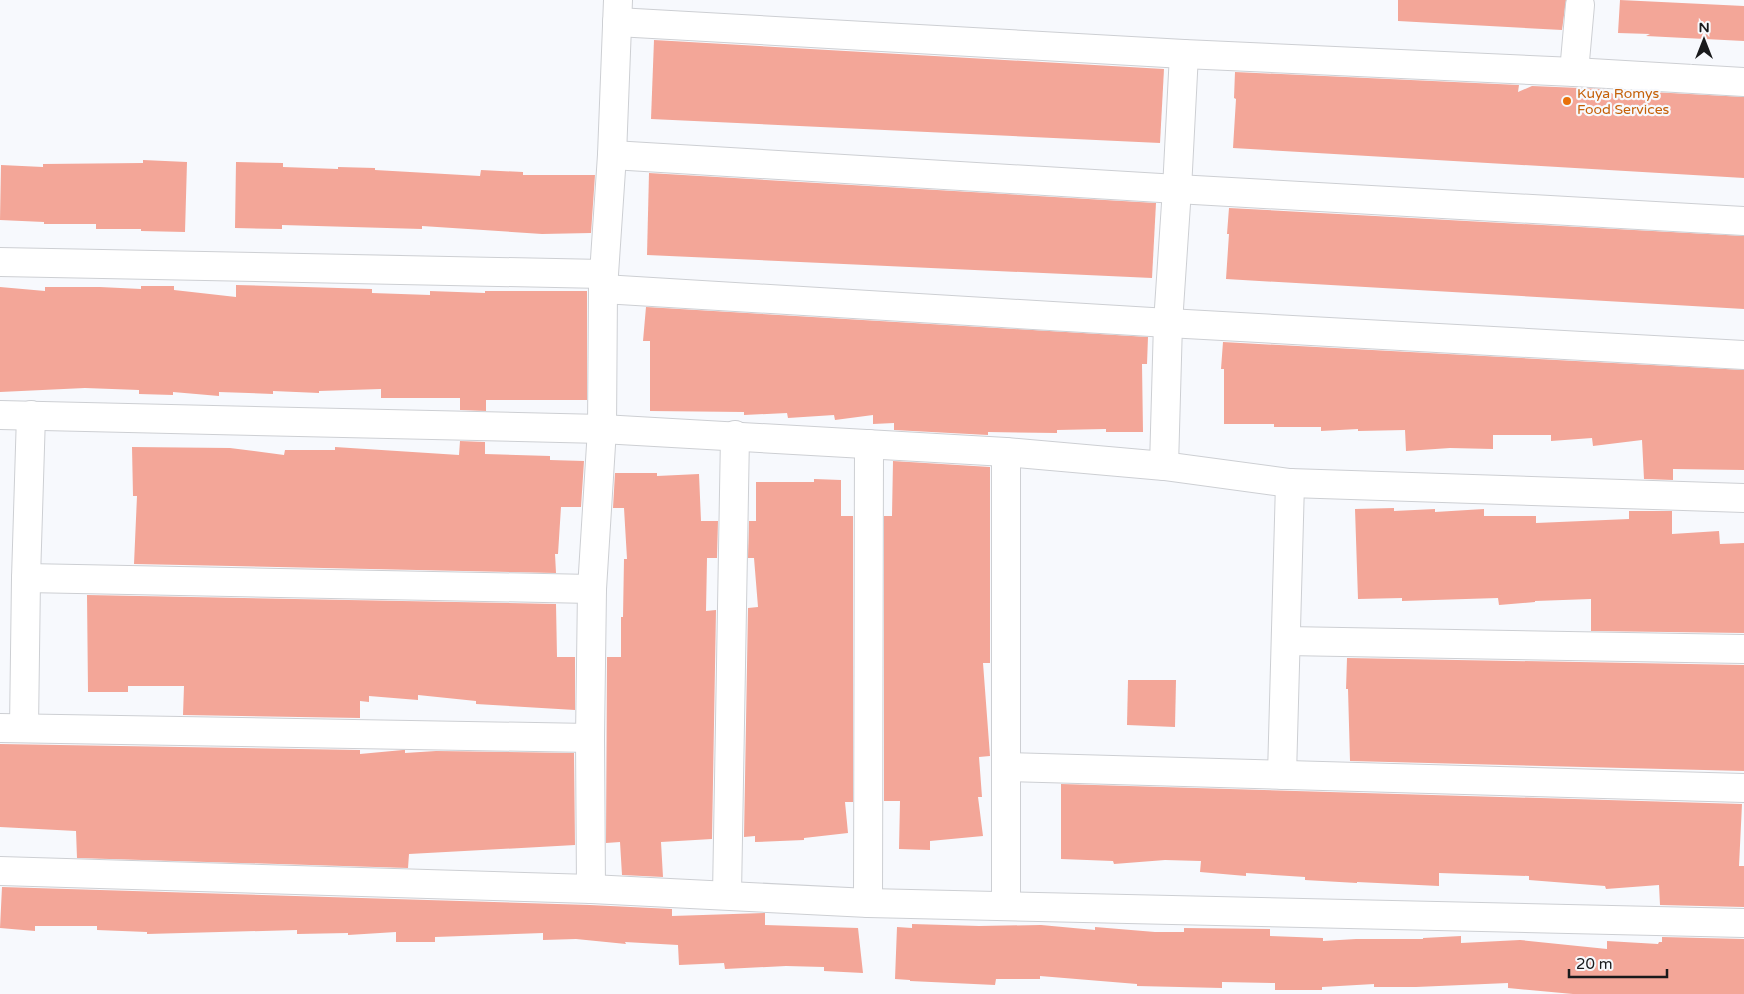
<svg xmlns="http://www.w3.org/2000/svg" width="1744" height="994" viewBox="0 0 1744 994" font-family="'Varela Round',sans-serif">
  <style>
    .building { fill: #f3a698 }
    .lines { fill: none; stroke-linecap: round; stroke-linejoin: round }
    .minor-casing { stroke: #cdcfd3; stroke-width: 30 }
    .minor { stroke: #fff; stroke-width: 28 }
    .food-dot { fill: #e8710a; stroke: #f7f9fd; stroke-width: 2 }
    .labels { text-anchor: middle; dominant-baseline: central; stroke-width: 4.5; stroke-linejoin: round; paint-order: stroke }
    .food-label { font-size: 14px; fill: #c56008; stroke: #f7f9fd; text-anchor: start }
  </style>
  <rect width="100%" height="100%" fill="#f7f9fd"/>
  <g class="building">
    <polygon points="1398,0 1566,0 1562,30 1398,21"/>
    <polygon points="1620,0 1744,6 1744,41 1646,36 1650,34 1618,33"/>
    <polygon points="654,40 1164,69 1160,143 651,119"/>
    <polygon points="1235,72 1519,85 1518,92 1532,86 1604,89 1615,95 1615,90 1744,97 1744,178 1233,148 1236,99 1234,98"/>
    <polygon points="143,160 187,162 185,232 141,231 141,229 96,229 96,224 44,224 44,222 0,220 1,165 43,167 43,164 143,163"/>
    <polygon points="236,162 283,163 283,167 338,169 338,167 375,168 375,170 480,176 481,170 523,172 523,175 595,175 591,233 542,234 422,226 422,229 282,225 282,229 235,228"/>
    <polygon points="649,173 1156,203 1152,278 647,255"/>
    <polygon points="1229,208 1744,236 1744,309 1226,279 1229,234 1227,234"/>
    <polygon points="236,285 372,289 372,293 430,295 430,291 485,293 485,291 587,291 587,400 486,400 486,411 460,410 460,398 381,398 381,389 319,391 319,393 273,391 273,394 219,392 219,396 173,392 173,395 139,394 139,390 85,388 0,392 0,287 45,291 45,287 100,287 141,289 141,286 174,286 174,290 236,297"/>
    <polygon points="646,307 1148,337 1147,364 1142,364 1143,432 1106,432 1106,429 1057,430 1057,433 988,432 988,435 894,430 894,423 873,424 873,415 835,420 834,415 788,418 787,413 744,415 744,412 650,411 650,341 643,341"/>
    <polygon points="1223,342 1744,370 1744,470 1673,469 1673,480 1644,479 1642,440 1593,446 1592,438 1551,441 1551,435 1493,435 1493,449 1450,448 1406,451 1405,430 1358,431 1358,429 1321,431 1321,427 1274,427 1274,424 1224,424 1224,369 1221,369"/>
    <polygon points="460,441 485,442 485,454 550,456 550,460 584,461 581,507 561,507 558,554 555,554 556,573 134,564 137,496 133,496 132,447 230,448 284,455 285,450 335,450 335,447 459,455"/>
    <polygon points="893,461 990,467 990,663 983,663 990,756 979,757 982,797 978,797 983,836 930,841 930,850 899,849 900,801 884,801 884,516 892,516"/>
    <polygon points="615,473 657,473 657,476 699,474 701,521 718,521 717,558 707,558 706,611 716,610 712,839 661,842 663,877 622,875 620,842 606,843 607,657 621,657 621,617 623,617 624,559 627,559 624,508 613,508"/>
    <polygon points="814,479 841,480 841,516 853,516 853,802 845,802 848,833 804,838 804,840 755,842 755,836 744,837 748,608 758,607 754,558 748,558 749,521 756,521 756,482 814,482"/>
    <polygon points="1394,508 1394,511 1435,509 1435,512 1484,509 1484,516 1536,516 1536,523 1629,519 1629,511 1672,511 1672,534 1719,531 1720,544 1744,543 1744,633 1591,631 1591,599 1535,601 1535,602 1499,605 1498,598 1402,601 1402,598 1358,599 1355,509"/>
    <polygon points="87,595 556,604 557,657 575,657 575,710 476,704 476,701 418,695 418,700 369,696 369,702 360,701 360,718 183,715 184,686 128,686 128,692 88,692"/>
    <polygon points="1347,658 1744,665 1744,771 1350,761 1348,689 1346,689"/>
    <polygon points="1128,680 1176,680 1175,727 1127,725"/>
    <polygon points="0,744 360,750 360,754 403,750 405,750 405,753 436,751 574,753 575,845 409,854 408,868 77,858 76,831 0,827"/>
    <polygon points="1061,784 1742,804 1739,866 1744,866 1744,907 1660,905 1659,885 1606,889 1605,886 1529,880 1529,876 1439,873 1439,886 1357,882 1357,883 1305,880 1305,877 1246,873 1246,876 1200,872 1201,861 1165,860 1114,864 1113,861 1061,859"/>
    <polygon points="2,887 590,905 672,909 672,916 765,913 765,925 858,928 863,973 824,971 824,967 786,966 725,969 724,963 679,965 678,945 625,942 626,944 576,939 543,940 543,933 435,937 435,942 396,942 396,932 348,935 348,933 297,934 297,930 147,934 147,932 97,930 97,926 35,926 35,931 0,928"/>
    <polygon points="912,924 979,926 1041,925 1095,930 1095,927 1155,932 1184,932 1184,928 1270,929 1270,936 1323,938 1323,941 1356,939 1423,939 1423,938 1461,936 1461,943 1520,940 1607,949 1607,941 1658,944 1659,942 1662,942 1662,937 1744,939 1744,994 1573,994 1508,988 1508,983 1416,987 1374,987 1374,984 1322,987 1322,990 1275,990 1275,983 1222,982 1222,988 1137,986 1137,984 1040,976 1040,979 996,979 995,985 910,981 910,980 895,979 897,927 912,928"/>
  </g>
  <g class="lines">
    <defs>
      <g id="minor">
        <polyline points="617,22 1184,54 1574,72 1744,82"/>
        <polyline points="1574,72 1580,5"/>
        <polyline points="612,155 1177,189 1744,221"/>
        <polyline points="0,262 603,274"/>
        <polyline points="603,289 1168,323 1744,355"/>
        <polyline points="0,415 602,429 1006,452 1164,466 1290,483 1744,498"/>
        <polyline points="1006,452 1006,905"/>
        <polyline points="1164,466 1168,323 1177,189 1184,54"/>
        <polyline points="26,578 592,589"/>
        <polyline points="1286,641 1744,649"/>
        <polyline points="0,728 590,738"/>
        <polyline points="24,728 26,578 31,415"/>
        <polyline points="1007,767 1744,788"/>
        <polyline points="1282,775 1290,483"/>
        <polyline points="0,871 591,889 868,903 1744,923"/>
        <polyline points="591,889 590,738 592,589 602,429 603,289 612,155 618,0"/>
        <polyline points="727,895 735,435"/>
        <polyline points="868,903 869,444"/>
      </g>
    </defs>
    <use href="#minor" class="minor-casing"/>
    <use href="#minor" class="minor"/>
  </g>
  <circle class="food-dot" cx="1567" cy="101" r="5"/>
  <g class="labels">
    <g class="food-label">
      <text x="1577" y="93">Kuya Romys<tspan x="1577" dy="16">Food Services</tspan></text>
    </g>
  </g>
  <g transform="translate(1704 40)" stroke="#f7f9fd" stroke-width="4" paint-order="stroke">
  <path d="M0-4L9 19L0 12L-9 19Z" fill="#191a1c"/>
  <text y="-8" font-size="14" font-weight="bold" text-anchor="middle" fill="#191a1c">N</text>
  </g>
  <path d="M1569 969v8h98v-8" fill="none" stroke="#191a1c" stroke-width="2.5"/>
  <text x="1576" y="969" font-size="15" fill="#191a1c" stroke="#f7f9fd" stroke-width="4" paint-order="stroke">20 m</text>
</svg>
